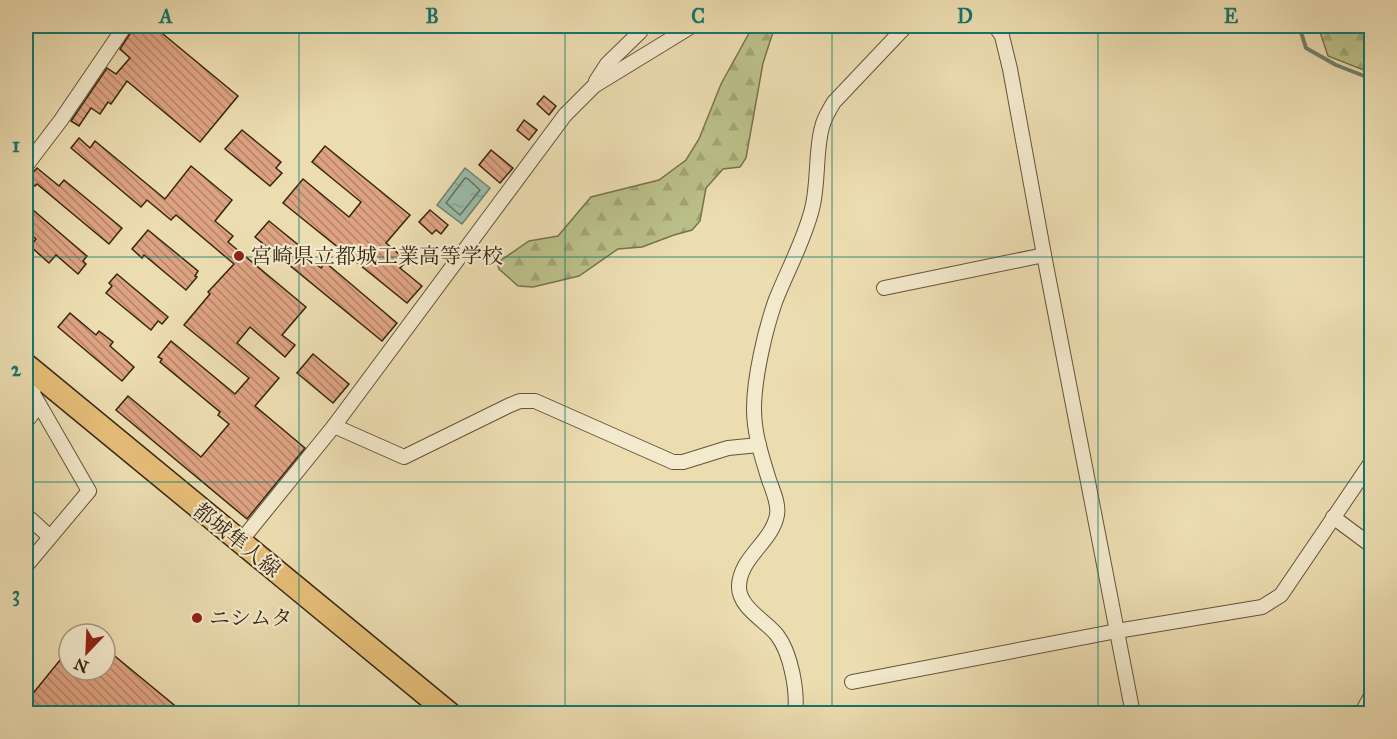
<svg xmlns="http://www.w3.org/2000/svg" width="1397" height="739" viewBox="0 0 1397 739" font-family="'IM FELL Great Primer','Noto Serif JP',serif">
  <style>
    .forest { fill: url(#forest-firs); stroke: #78734e; stroke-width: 1.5 }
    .water { fill: url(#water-ripples); stroke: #71806d; stroke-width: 1.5 }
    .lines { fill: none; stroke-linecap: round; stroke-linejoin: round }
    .shore { stroke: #68715e; stroke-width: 1.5 }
    .stream { stroke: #71806d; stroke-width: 4 }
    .building { fill: url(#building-back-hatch); stroke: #362612; stroke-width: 1.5 }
    .minor-casing { stroke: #64543a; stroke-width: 16 }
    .primary-casing { stroke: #362612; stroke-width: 25 }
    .minor { stroke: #f3e9cc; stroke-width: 14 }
    .primary { stroke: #e6be78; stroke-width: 22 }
    .grid { fill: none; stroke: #0f766e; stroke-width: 1.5; stroke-opacity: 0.55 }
    .poi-dot { fill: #8f2418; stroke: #f3e9cc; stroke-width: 2 }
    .labels { text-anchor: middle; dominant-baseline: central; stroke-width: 4.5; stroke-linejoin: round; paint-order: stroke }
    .poi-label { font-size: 21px; fill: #362612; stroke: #f3e9cc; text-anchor: start }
    .street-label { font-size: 21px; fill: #362612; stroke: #f3e9cc }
    .neatline { fill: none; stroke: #0f766e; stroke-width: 2 }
    .grid-label { font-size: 20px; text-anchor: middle; font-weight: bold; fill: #0f766e }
  </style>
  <defs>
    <pattern id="forest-firs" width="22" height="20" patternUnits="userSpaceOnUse" patternTransform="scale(1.5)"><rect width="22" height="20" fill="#bbc089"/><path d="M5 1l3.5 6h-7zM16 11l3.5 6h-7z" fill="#a1a575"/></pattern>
    <pattern id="water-ripples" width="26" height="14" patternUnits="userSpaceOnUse" patternTransform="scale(1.5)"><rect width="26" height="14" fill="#99bcaa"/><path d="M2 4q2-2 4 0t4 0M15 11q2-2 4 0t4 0" fill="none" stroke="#84a191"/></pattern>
    <pattern id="building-back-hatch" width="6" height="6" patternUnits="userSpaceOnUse" patternTransform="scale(1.5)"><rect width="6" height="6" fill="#dea382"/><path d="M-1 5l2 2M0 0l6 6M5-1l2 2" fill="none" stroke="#b58569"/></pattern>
  </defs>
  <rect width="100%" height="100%" fill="#ecddb1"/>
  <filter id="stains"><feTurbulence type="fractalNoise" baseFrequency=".00333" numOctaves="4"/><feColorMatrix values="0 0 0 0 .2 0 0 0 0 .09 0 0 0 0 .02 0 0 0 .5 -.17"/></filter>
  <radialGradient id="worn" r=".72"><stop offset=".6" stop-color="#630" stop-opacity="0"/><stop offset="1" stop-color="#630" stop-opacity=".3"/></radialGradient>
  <g class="forest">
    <polygon points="753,26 775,26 763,63 746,158 740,167 723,169 706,188 700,221 692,230 674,235 642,247 618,249 579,276 533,287 518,286 499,269 497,263 529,241 558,236 591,197 659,180 686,160 699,139 721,84"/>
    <polygon points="1318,26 1371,26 1371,73 1328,56"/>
  </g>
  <polygon class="water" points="465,168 490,188 462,224 437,205"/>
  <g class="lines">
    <polygon class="shore" points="465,178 468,179 480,190 460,215 446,203"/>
    <polyline class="stream" points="1299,26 1306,48 1336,65 1372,79"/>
  </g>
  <g class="building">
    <polygon points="135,26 161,26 166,30 163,34 238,96 200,142 127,81 111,104 108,102 100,114 91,108 79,126 71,121 107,68 116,74 130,58 120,49"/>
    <polygon points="544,96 556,106 549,115 537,104"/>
    <polygon points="524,120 537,130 529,140 517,130"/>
    <polygon points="242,130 281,162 276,168 282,173 270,186 225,149"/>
    <polygon points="79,138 90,148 95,141 165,199 191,166 232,200 215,221 233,236 228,242 306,307 282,335 295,345 285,357 250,327 237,343 279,378 255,406 305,448 247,519 116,410 128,396 201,457 229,424 218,415 220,412 160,362 162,359 158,357 171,341 235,394 249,378 184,325 210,294 208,292 234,264 176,215 171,220 147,200 141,207 71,148"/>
    <polygon points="325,146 410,215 386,243 407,261 400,268 422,286 407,303 283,203 303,179 349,217 361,202 312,162"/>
    <polygon points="491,150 513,168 500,183 479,165"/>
    <polygon points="37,168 59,186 64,180 122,228 109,244 37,184 35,186 27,179"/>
    <polygon points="26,204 87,256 83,261 86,264 78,274 56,255 49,263 30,246 36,239 26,230"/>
    <polygon points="430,210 448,225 441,234 436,230 432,234 419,222"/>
    <polygon points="269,221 307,252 305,255 321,268 325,262 397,323 382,341 255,237"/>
    <polygon points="148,230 198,271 195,276 197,277 186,290 144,255 142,258 132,249"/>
    <polygon points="117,274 168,317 162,324 158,321 151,330 106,293 112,286 109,283"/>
    <polygon points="70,313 96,335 99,331 113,342 110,346 134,367 122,381 58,327"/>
    <polygon points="313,354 349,384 333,403 297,373"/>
    <polygon points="105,648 185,714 26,714 26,702 69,649 69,670 105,670"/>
  </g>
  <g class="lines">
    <defs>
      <g id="minor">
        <polyline points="995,26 1002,36 1010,69 1044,255 1133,714"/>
        <polyline points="596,81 607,64 640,32 643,26"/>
        <polyline points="26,166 61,120 125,26"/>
        <polyline points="884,288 1044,255"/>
        <polyline points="26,422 39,405"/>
        <polyline points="334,426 404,457 510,405 520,401 535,401 673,462 683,462 728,448 759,445"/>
        <polyline points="26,515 50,537"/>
        <polyline points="1333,517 1372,546"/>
        <polyline points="240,542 334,426 565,115 594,86 692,26"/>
        <polyline points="26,566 89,491 32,392 40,378"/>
        <polyline points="852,682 1117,631 1262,607 1281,595 1372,461"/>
        <path d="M795 714C798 692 791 653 777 635 766 621 738 607 739 586 740 557 772 542 777 515 779 504 773 491 769 480 762 457 754 434 754 409 754 378 765 331 775 302 787 271 804 241 812 209 819 182 815 153 822 127 824 118 829 110 834 102L906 26"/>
        <polyline points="1361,714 1372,694"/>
      </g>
      <polyline id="primary" points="26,365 450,714"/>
    </defs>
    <use href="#minor" class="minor-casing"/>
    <use href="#primary" class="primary-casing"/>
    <use href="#minor" class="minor"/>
    <use href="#primary" class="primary"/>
  </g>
  <path class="grid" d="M299 26V714M565 26V714M832 26V714M1098 26V714M26 257H1372M26 482H1372"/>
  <g class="poi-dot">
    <circle cx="239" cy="256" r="6"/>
    <circle cx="197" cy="618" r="6"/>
  </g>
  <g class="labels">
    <g class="poi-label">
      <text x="251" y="256">宮崎県立都城工業高等学校</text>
      <text x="209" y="618">ニシムタ</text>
    </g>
    <g class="street-label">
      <text transform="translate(237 540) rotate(39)">都城隼人線</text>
    </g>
  </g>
  <rect width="1397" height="739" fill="none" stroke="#ecddb1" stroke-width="66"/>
  <g transform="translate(87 652) rotate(203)"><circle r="28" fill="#f3e9cc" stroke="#a79b82" stroke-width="1.5"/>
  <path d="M0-4.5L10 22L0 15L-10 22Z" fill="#8f2418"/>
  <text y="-9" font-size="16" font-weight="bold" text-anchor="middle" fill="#362612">N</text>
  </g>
  <rect x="33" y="33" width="1331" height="673" class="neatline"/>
  <g class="grid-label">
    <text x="166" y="23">A</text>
    <text x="432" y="23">B</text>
    <text x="698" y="23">C</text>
    <text x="965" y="23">D</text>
    <text x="1231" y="23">E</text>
    <text x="16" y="152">1</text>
    <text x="16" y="376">2</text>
    <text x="16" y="601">3</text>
  </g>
  <rect width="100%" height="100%" filter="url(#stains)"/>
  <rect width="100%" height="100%" fill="url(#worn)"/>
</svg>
